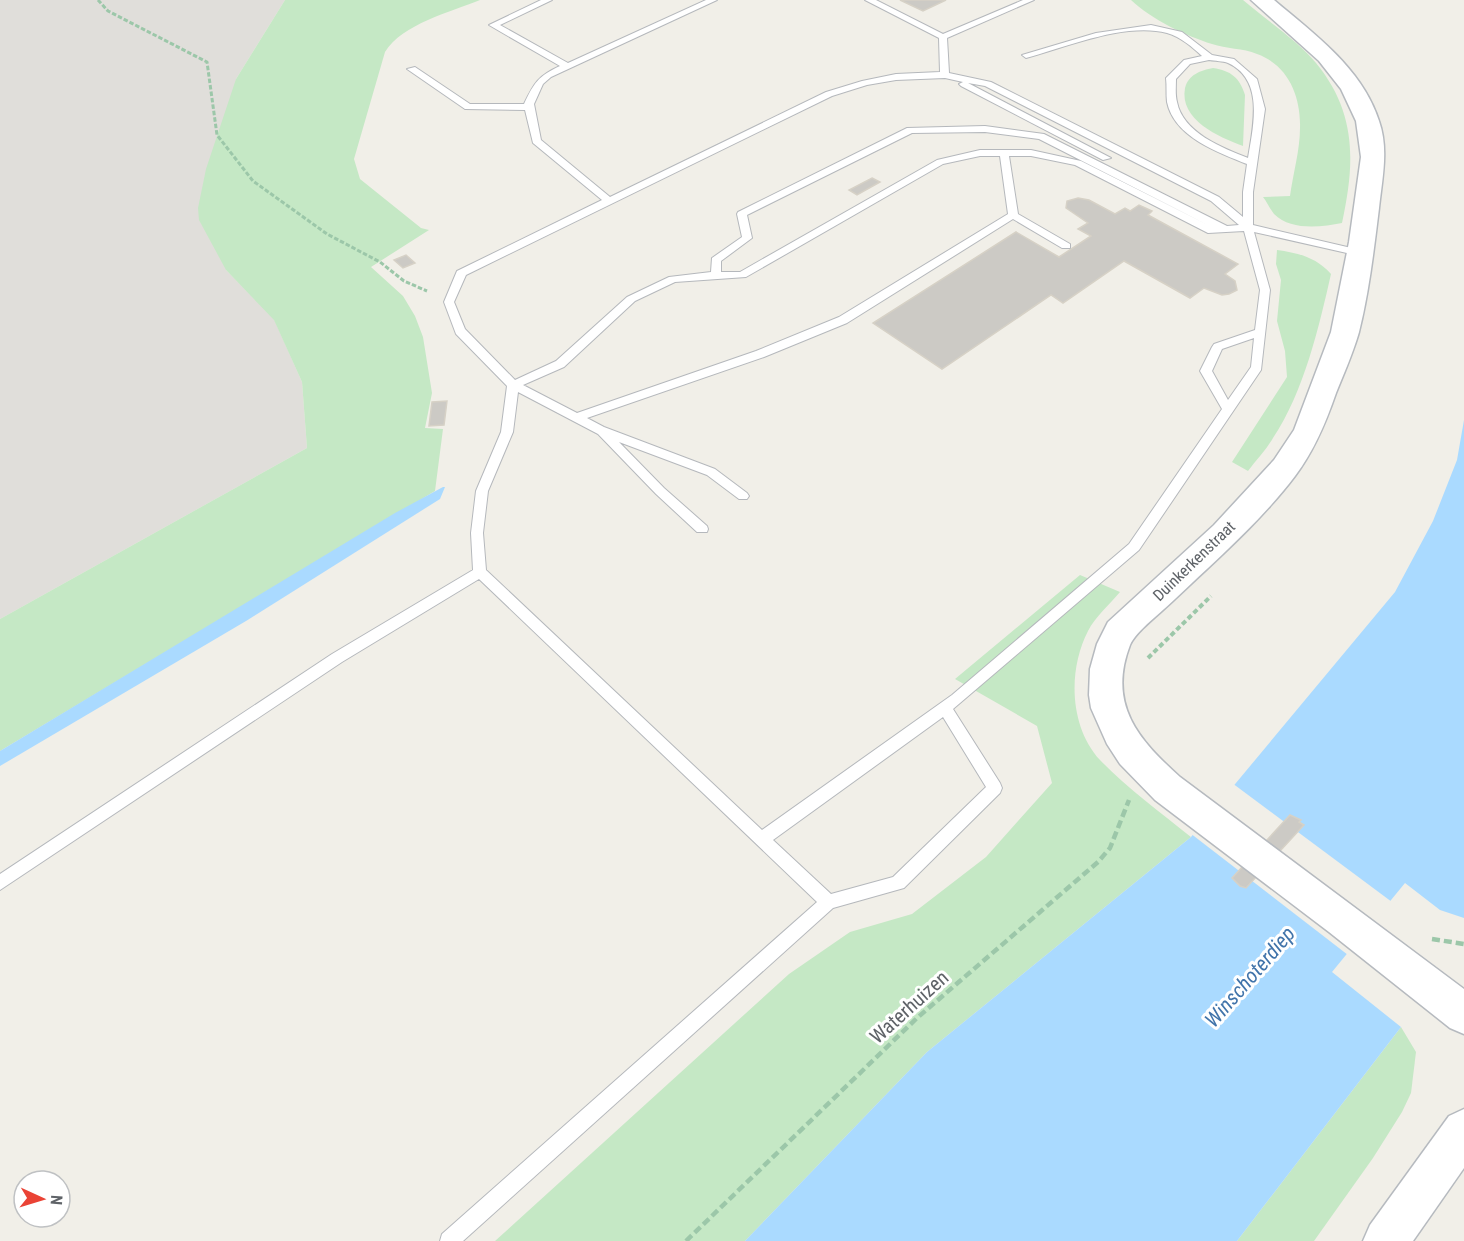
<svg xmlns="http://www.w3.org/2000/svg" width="1464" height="1241" viewBox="0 0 1464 1241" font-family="'Roboto Condensed',sans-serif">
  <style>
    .industrial { fill: #e0deda }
    .green { fill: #c5e8c5 }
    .water { fill: #aadaff }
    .pier { fill: #f1efe8 }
    .building { fill: #cccac5; stroke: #d6d1c6; stroke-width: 1.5 }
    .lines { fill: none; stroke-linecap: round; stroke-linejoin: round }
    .service-casing { stroke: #b5b8bc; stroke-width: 2 }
    .secondary-casing { stroke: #b6babf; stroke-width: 3 }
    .path-far2 { stroke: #9cc7a9; stroke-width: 3; stroke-dasharray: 4.5 2; stroke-linecap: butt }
    .path-far1 { stroke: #9cc7a9; stroke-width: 4; stroke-dasharray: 5 3; stroke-linecap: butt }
    .path { stroke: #9cc7a9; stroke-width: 4.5; stroke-dasharray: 8 4; stroke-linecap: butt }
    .service { fill: #fff; fill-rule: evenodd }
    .secondary { fill: #fff; fill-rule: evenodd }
    .labels { text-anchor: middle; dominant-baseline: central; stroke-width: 6; stroke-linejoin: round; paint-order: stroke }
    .street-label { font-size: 16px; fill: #5f6368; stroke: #fff }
    .near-street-label { font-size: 20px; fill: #5f6368; stroke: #fff }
    .near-water-label { font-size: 21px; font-style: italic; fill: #4174aa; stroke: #fff }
  </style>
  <rect width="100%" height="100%" fill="#f1efe8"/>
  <polygon class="industrial" points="0,0 285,0 236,79 226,270 274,319 302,382 307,448 0,619"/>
  <g class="green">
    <path d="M285 0H480C451 12 402 24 385 52L354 159 360 179 421 228 429 230 371 267 403 296 415 316 423 337 432 393 425 428 443 429 435 491 0 751V619L307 448 302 382 274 320 226 270 199 220 198 208 206 169 236 79Z"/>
    <path d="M1131 0H1243C1265 19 1298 41 1316 63 1357 113 1355 163 1342 223 1321 227 1291 231 1274 214 1270 209 1267 202 1263 197L1290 196C1293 174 1300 150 1300 128 1301 96 1288 65 1257 54 1243 48 1226 49 1212 44 1186 36 1151 19 1131 0Z"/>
    <path d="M1213 68C1231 71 1239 77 1245 95L1243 146C1219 137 1179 120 1185 88 1188 75 1201 70 1213 68Z"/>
    <path d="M1277 250C1298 253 1316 257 1331 274 1319 327 1304 392 1273 438 1266 450 1256 460 1248 471L1232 462 1287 377 1285 351 1277 321 1281 280 1276 264Z"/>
    <path d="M1080 575 1120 592C1110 604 1095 617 1088 631 1068 670 1069 726 1100 760 1127 788 1160 812 1191 837L927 1052 745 1241H495L789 974 850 932 912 914 986 857 1052 783 1037 726 955 679Z"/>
    <polygon points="1401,1027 1416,1052 1411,1093 1402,1112 1373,1158 1314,1241 1237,1241"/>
  </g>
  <g class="water">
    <polygon points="1464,420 1464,918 1440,910 1405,883 1332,972 1401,1027 1237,1241 745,1241 927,1052 1191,837 1395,592 1433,521 1457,460"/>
    <polygon points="443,487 445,487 440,499 246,621 0,766 0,751 395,513"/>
  </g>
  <polygon class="pier" points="1232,783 1392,902 1348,955 1190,833"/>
  <g class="building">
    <polygon points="900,0 946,0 923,11"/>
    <polygon points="872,178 880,182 857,195 849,190"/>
    <polygon points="1078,198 1089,200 1115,214 1125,208 1130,211 1139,205 1152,211 1148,215 1238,264 1225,274 1235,281 1237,290 1229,294 1222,295 1204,288 1190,298 1124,261 1063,303 1051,295 942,369 873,323 1016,232 1059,257 1091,236 1078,229 1088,223 1066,208 1067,201"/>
    <polygon points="406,255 415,263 403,268 394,260"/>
    <polygon points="447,401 444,425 429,426 432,402"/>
    <polygon points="1290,815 1301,820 1299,822 1304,825 1246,888 1240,886 1232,878"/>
  </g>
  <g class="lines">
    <defs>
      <path id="service" d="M541 0H552L500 25 568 63 706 0H717L551 77 543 84 534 104 541 140 610 197 826 92 862 81 896 74 940 72 939 38 865 0H876L943 34 1023 0H1034L947 38 949 73 991 82 1219 197 1243 217V192L1247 164C1219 153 1174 137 1167 102 1166 94 1167 86 1166 78L1184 60 1202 56C1192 47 1181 37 1167 33 1125 22 1067 47 1026 58L1022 55 1096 33 1151 25 1182 32 1212 55 1234 59 1257 79 1265 109 1253 192V225L1360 250 1365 253 1360 256 1254 232 1270 290 1261 370 1139 550 953 709 1000 783 1002 788 1000 793 904 888 833 908 463 1241H440L442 1234 817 902 479 579 342 662 0 890V874L332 654 473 570 471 533 476 491 501 432 507 386 456 334 444 302 457 271 602 200 533 143 525 110 465 109 407 69 415 67 470 104H524C534 83 538 76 560 66L489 25ZM1209 60C1215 61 1223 61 1228 63 1265 80 1253 127 1248 158 1223 148 1183 133 1177 102 1175 94 1176 86 1176 79L1190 64ZM945 78 963 82 959 84 961 86 1103 160 1111 158 968 83 985 86 1211 201 1239 225 1227 226 1044 134 985 126 907 128 738 212 737 214 742 237 712 258 711 272 669 277 627 297 556 361 515 380 465 329 454 302 466 275 832 96 867 85 896 80ZM985 132 1039 139 1208 225 1081 161 1031 150H980L937 160 740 272H721V261L752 238 747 215 912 133ZM980 156H1000L1008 214 839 317 756 351 577 413 523 385 564 367 635 301 675 282 746 277 943 164ZM1009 156H1031L1075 165 1208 233 1244 231 1260 290 1255 330 1214 344 1212 347 1200 371 1222 409 1129 544 952 695 762 830 486 570 483 533 488 491 513 432 518 392 598 434 656 494 697 532H707L708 529 707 526 664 488 619 442 707 475 739 499H747L749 496 747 493 715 469 604 427 587 418 764 357 847 323 1013 219 1062 248H1070V244L1018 214ZM1254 338 1251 367 1228 400 1212 371 1222 349ZM943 717 986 787 893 877 831 894 773 840Z"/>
      <g id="secondary">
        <path d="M1251 0H1274C1314 34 1362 68 1379 121 1389 149 1382 179 1379 208 1374 249 1369 292 1359 332 1353 353 1344 373 1336 393 1326 422 1314 451 1295 476 1261 521 1216 560 1175 599 1163 611 1136 631 1130 645 1107 705 1139 740 1180 777L1464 989V1034L1450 1028 1329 932 1155 800 1120 764 1107 744 1091 708 1089 695 1090 669 1097 644 1108 622 1214 525 1274 460 1294 430 1331 332 1349 242 1361 157 1356 121 1341 89 1319 61Z"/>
        <polygon points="1464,1109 1464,1168 1413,1241 1363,1241 1370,1225 1449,1116"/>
      </g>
    </defs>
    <use href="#service" class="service-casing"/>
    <use href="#secondary" class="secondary-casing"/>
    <polyline class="path-far2" points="98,0 108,11 207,62 217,135 253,181 327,234 380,262 404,281 427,291"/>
    <polyline class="path-far1" points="1148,658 1211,596"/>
    <g class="path">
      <polyline points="1432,939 1464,944"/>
      <polyline points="686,1241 917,1018 1098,862 1110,848 1129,800"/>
    </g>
    <use href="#service" class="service"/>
    <use href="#secondary" class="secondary"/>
  </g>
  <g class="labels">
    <g class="street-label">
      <text transform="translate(1194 561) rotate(-44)">Duinkerkenstraat</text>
    </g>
    <g class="near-street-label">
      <text transform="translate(909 1007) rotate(-42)">Waterhuizen</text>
    </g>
    <g class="near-water-label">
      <text transform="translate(1250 977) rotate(-49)">Winschoterdiep</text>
    </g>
  </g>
  <g transform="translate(42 1199) rotate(94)"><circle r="28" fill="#ffffff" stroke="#bfc1c3" stroke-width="1.5"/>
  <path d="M0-4.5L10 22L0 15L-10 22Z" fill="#ea4335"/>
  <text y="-9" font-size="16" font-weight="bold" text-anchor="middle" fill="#5f6368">N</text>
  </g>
</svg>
